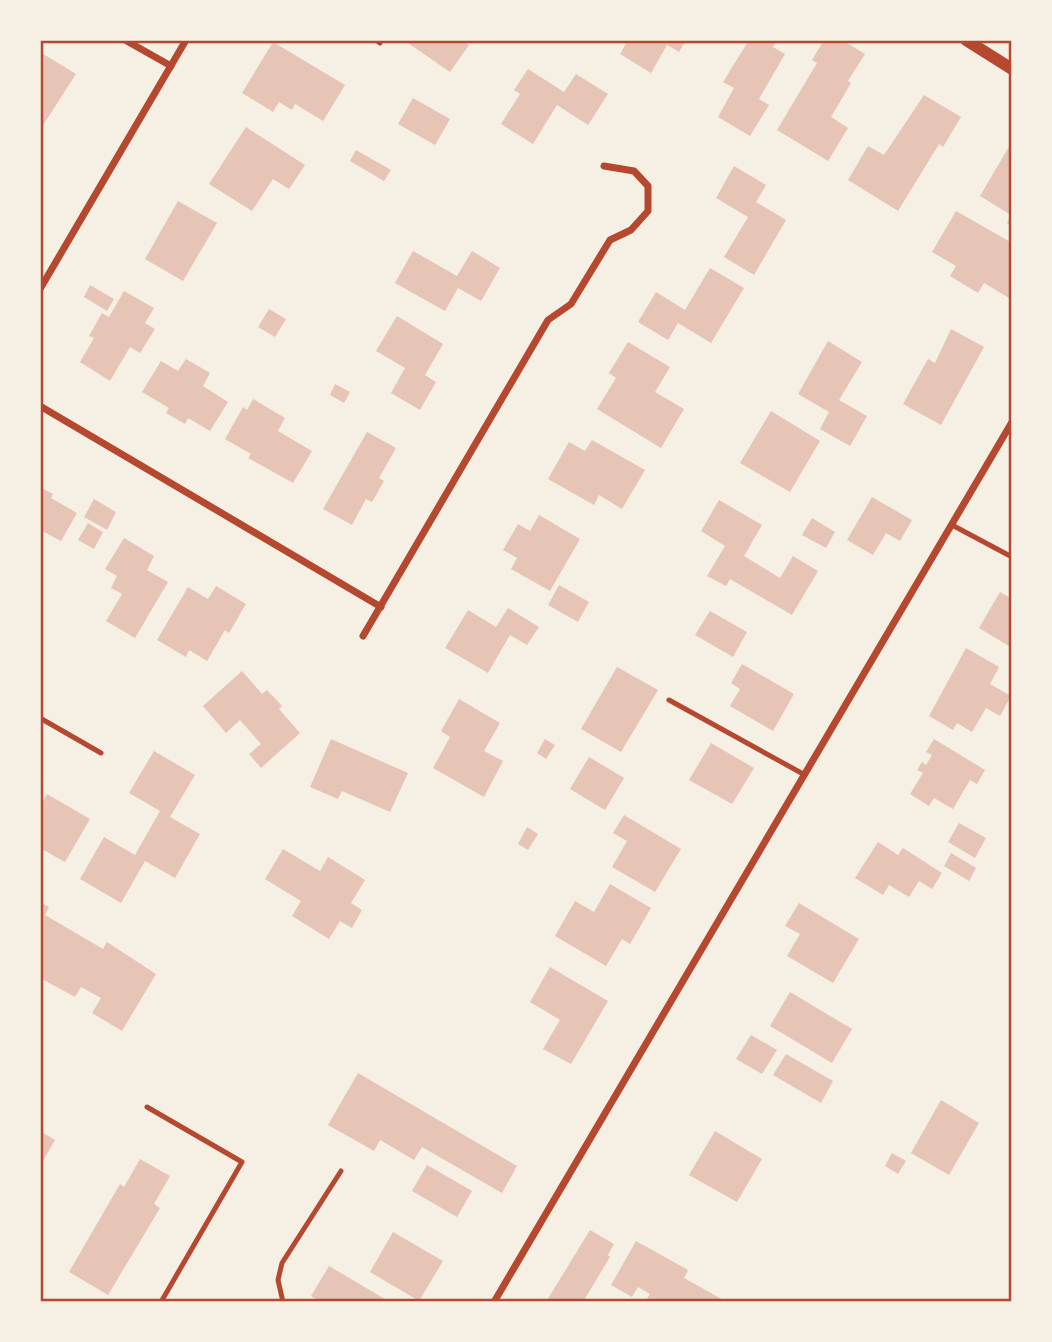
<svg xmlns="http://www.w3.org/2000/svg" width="1052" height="1342" viewBox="0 0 1052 1342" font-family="'Source Sans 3',sans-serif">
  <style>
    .building { fill: #e6c5b7 }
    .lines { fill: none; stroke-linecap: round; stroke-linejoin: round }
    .service { stroke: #b5482f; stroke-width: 5 }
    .minor { stroke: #b5482f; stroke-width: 7 }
    .tertiary { stroke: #b5482f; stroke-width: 12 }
    .neatline { fill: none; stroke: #b5482f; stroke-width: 2.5 }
  </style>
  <rect width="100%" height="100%" fill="#f6efe4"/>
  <g class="building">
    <polygon points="410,40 461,40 469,45 450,72 408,43"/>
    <polygon points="628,40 686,40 679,52 667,45 651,73 620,54"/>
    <polygon points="749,40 777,40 773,47 785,54 759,99 769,105 750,136 718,117 734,88 723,82"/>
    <polygon points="824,40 842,40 865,54 848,81 851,83 831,117 848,128 828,161 777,130 817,63 812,60"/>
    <polygon points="273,42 345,85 323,121 295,104 292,110 279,102 273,112 242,93"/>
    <polygon points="40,52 76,74 40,130"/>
    <polygon points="528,69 564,92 576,74 608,94 588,125 557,105 533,144 501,124 520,94 514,90"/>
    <polygon points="924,95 961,117 943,147 939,144 898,211 848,180 868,146 884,155"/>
    <polygon points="413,98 450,119 435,145 398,124"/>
    <polygon points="246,127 305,165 289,189 273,179 252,211 209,184"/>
    <polygon points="1010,145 1012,147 1012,226 1007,223 1011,215 980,196"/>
    <polygon points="356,150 391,170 384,181 350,161"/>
    <polygon points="734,166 766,185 756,202 786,220 754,275 724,257 748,217 716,198"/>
    <polygon points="178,201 217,223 183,281 145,259"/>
    <polygon points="956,211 1012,243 1012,293 1009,298 984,283 978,293 950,276 956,266 932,252"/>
    <polygon points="413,251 457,276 472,251 500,268 481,301 458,288 445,311 395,283"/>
    <polygon points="710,268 744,288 711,343 678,323 668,340 638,322 656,292 685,310"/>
    <polygon points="90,285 114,299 107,311 84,297"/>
    <polygon points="124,291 154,308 145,323 155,329 140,353 130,347 110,381 80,362 94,338 89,336 102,313 109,317"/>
    <polygon points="269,309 286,319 275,337 258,327"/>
    <polygon points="397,316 443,344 425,375 436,382 420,410 391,393 405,368 376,351"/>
    <polygon points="951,329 984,347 941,425 903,404 928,359 935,363"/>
    <polygon points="828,341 862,362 839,400 867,416 850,446 820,429 829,412 798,394"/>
    <polygon points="628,342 670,367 655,392 684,409 661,448 597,409 616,378 609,373"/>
    <polygon points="186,359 210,373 203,386 228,402 210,431 188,418 185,424 166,413 169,408 142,392 161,361 178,371"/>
    <polygon points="335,384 350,392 344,403 330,395"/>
    <polygon points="253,399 285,418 278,431 312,451 293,483 248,458 251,454 225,439 243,407 247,410"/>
    <polygon points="771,411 820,441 790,492 740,463"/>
    <polygon points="367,432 396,448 379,478 384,481 372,502 366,499 352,525 323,509"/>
    <polygon points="592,440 645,470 622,509 599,495 594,505 548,479 569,442 585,451"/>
    <polygon points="40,487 53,494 51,498 77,513 61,541 40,530"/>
    <polygon points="872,497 912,520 900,541 886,533 873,555 847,540"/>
    <polygon points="94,499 116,512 107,530 84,517"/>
    <polygon points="719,500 762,525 744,556 780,578 793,556 818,571 792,615 730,579 726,586 707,576 725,546 701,531"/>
    <polygon points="539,515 580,539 550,591 511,569 517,558 503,550 518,524 530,531"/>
    <polygon points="812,518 835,532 826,548 802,535"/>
    <polygon points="88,523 103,532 94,549 78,540"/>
    <polygon points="124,538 154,556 147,570 168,582 135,638 106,621 122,594 111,588 117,576 105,569"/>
    <polygon points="559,585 589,602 578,622 548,605"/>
    <polygon points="216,586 246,604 229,633 225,630 207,661 189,650 186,657 157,640 188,587 208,599"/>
    <polygon points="1000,592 1012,599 1012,648 979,628"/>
    <polygon points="508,608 539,627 527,645 510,635 488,673 445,648 468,610 496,627"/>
    <polygon points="710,611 747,632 733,657 695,635"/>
    <polygon points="966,648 999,667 990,684 1011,696 1000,716 986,708 972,732 957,723 953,730 929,716"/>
    <polygon points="742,664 794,694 773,731 730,706 740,689 731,683"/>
    <polygon points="617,667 658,690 621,752 581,729"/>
    <polygon points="242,671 262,694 267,690 282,706 279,709 300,733 261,768 249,754 261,744 240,720 226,733 203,706"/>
    <polygon points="459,699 500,723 484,751 503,761 484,797 433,768 450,737 441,731"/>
    <polygon points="331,739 408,773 390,812 342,791 338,799 310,787"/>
    <polygon points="545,739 555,745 546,759 537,753"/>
    <polygon points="934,739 985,770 977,784 970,780 953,809 934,798 929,806 910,794 923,773 917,770 922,762 926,765 932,755 926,752"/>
    <polygon points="711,743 754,768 732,804 689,780"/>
    <polygon points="154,751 195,775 170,817 200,834 175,878 145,861 121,903 80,879 104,837 135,855 160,811 129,793"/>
    <polygon points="589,757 624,778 605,810 570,789"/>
    <polygon points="47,794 90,819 65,862 40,848 40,806"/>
    <polygon points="624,815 681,849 655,892 612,867 627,841 613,833"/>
    <polygon points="959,823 986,838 975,858 948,842"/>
    <polygon points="527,827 538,834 528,850 518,844"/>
    <polygon points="878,842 898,855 903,848 942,873 932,889 919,881 909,897 889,885 883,895 855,878"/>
    <polygon points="283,849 320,871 328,857 365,880 351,903 362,910 352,928 340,921 329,939 292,916 301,901 265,879"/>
    <polygon points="951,853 976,868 969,881 944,866"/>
    <polygon points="610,884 651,908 630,944 622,939 606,966 555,936 575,901 594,912"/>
    <polygon points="40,902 49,907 45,915 103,949 107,942 156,974 122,1031 92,1013 101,998 81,987 75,997 40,978"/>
    <polygon points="799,903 859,939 833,983 787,956 800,934 785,926"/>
    <polygon points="550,967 608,1001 571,1064 543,1049 560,1020 530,1002"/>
    <polygon points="790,992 852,1029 832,1063 770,1026"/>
    <polygon points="751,1035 777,1050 762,1074 736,1059"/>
    <polygon points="786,1054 833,1081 821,1103 773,1075"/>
    <polygon points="358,1073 517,1166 502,1193 422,1147 414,1160 380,1140 374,1151 328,1125"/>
    <polygon points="941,1100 979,1123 949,1175 911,1153"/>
    <polygon points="40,1131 55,1140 40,1166"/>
    <polygon points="715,1131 762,1159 737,1202 689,1175"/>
    <polygon points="892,1153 906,1161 898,1174 885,1166"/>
    <polygon points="140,1159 170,1176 154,1204 160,1208 108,1295 69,1272 120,1184 124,1187"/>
    <polygon points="427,1165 472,1191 457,1217 412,1191"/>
    <polygon points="590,1230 614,1244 608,1255 610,1257 583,1302 546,1302"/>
    <polygon points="393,1232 443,1261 419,1301 370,1272"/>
    <polygon points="636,1241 688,1270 684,1278 727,1302 645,1302 650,1294 638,1287 632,1297 611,1285"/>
    <polygon points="329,1266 390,1302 321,1302 311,1296"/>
  </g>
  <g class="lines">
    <g class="service">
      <polyline points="376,40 380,43"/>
      <polyline points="952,525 1012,557"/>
      <polyline points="669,700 805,775"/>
      <polyline points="40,718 101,753"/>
      <polyline points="147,1107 242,1162 161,1302"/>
      <polyline points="283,1302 278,1280 282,1263 341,1171"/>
    </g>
    <g class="minor">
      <polyline points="125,40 171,66"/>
      <polyline points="40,289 186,40"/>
      <polyline points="40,406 381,607"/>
      <polyline points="363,636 548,320 571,304 610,240 631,230 648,211 648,186 634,171 604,166"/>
      <polyline points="494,1302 1012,422"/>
    </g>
    <polyline class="tertiary" points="966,40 1012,69"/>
  </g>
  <rect width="1052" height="1342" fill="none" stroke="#f6efe4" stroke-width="84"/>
  <rect x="42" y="42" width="968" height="1258" class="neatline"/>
</svg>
